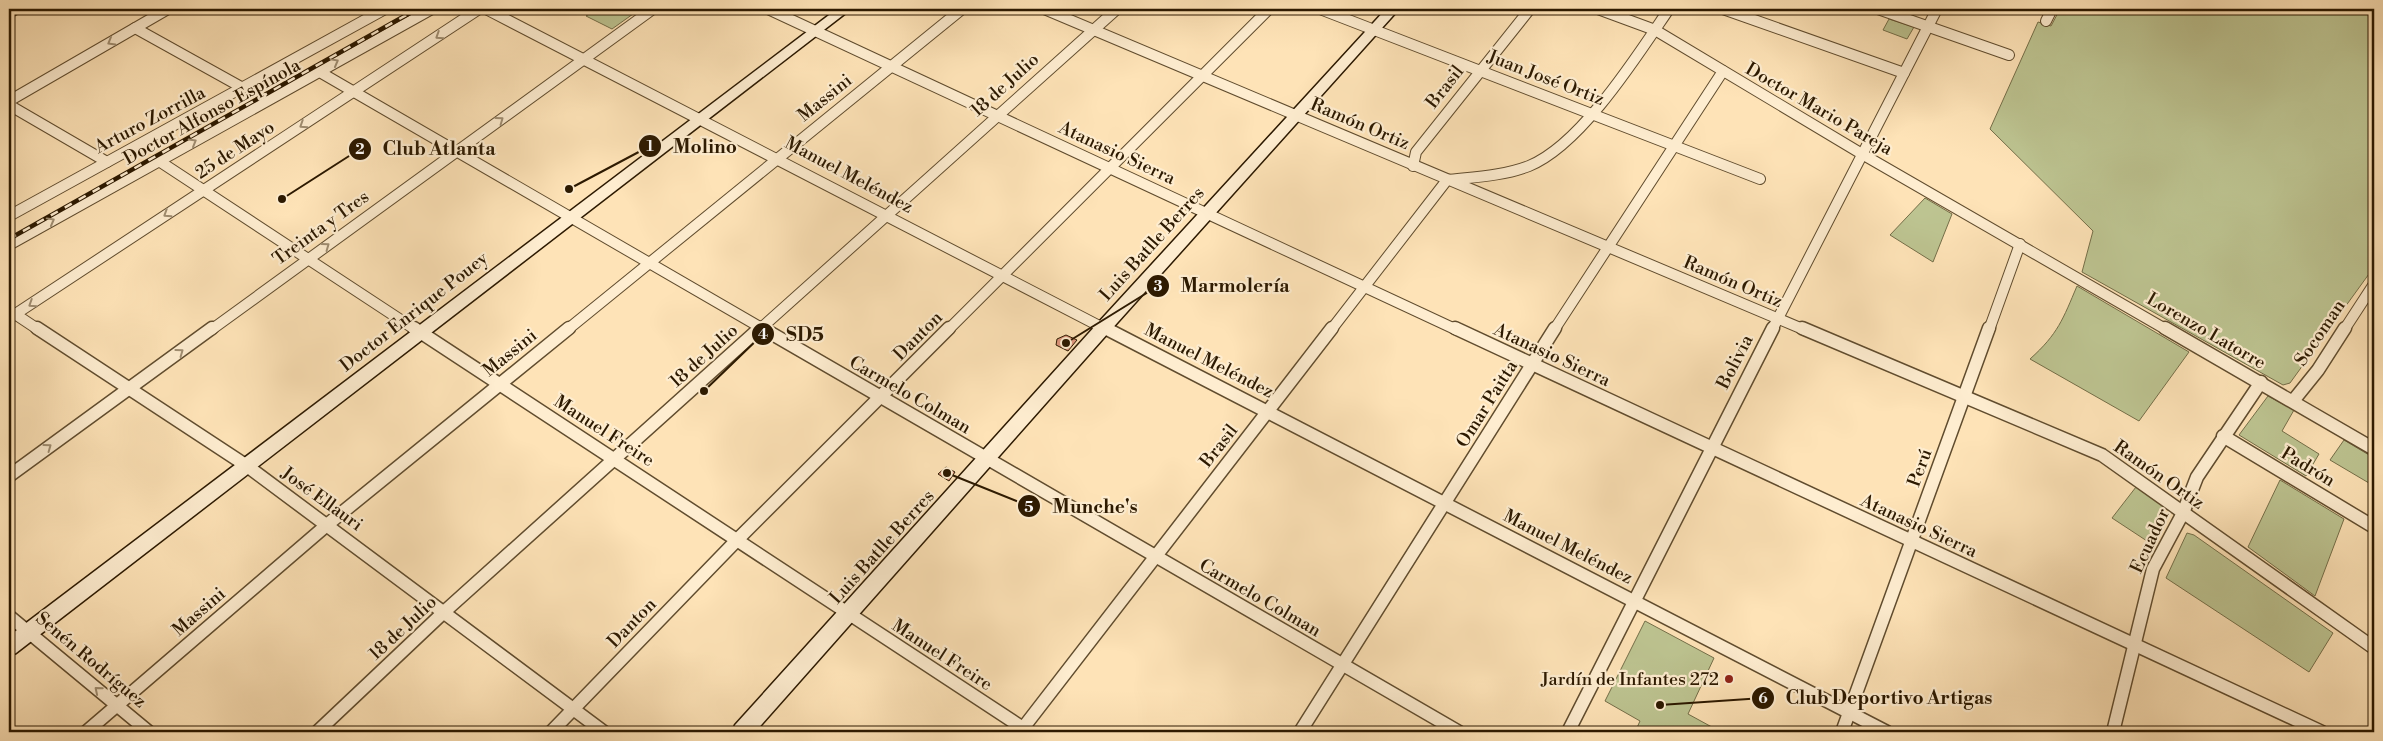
<svg xmlns="http://www.w3.org/2000/svg" width="2383" height="741" viewBox="0 0 2383 741" font-family="'Libre Bodoni',serif">
  <style>
    .green { fill: #bdc491; stroke: #746e48 }
    .building { fill: #df967e; stroke: #2c1900 }
    .lines { fill: none; stroke-linecap: round; stroke-linejoin: round }
    .street-far1-casing { stroke: #604c2e; stroke-width: 12 }
    .street-casing { stroke: #604c2e; stroke-width: 15 }
    .secondary-casing { stroke: #2c1900; stroke-width: 3 }
    .street-far1 { stroke: #feedd0; stroke-width: 10 }
    .street { stroke: #feedd0; stroke-width: 12 }
    .secondary { fill: #feedd0; fill-rule: evenodd }
    .rail-casing { stroke: #2c1900; stroke-width: 4.5 }
    .rail { stroke: #feedd0; stroke-width: 2.5; stroke-dasharray: 8; stroke-linecap: butt }
    .oneway { stroke: #a08e72 }
    .poi-dot { fill: #8f2418; stroke: #feedd0; stroke-width: 2 }
    .labels { text-anchor: middle; dominant-baseline: central; stroke-width: 4.5; stroke-linejoin: round; paint-order: stroke }
    .street-label { font-size: 18px; fill: #2c1900; stroke: #feedd0 }
    .poi-label { font-size: 18px; fill: #2c1900; stroke: #feedd0; text-anchor: end }
    .leader { fill: none; stroke: #2c1900; stroke-width: 2 }
    .callout-dot { fill: #2c1900; stroke: #feedd0; stroke-width: 2 }
    .mark-label { font-size: 15px; text-anchor: middle; font-weight: bold; fill: #fff }
    .callout-label { font-size: 19px; text-anchor: middle; font-weight: bold; fill: #2c1900; stroke: #feedd0; stroke-width: 4.5; stroke-linejoin: round; paint-order: stroke }
  </style>
  <rect width="100%" height="100%" fill="#fee3b7"/>
  <filter id="stains"><feTurbulence type="fractalNoise" baseFrequency=".004" numOctaves="4"/><feColorMatrix values="0 0 0 0 .2 0 0 0 0 .09 0 0 0 0 .02 0 0 0 .5 -.17"/></filter>
  <radialGradient id="worn" r=".72"><stop offset=".6" stop-color="#630" stop-opacity="0"/><stop offset="1" stop-color="#630" stop-opacity=".3"/></radialGradient>
  <g class="green">
    <polygon points="597,9 640,9 612,29 586,16"/>
    <polygon points="2060,9 2374,9 2374,267 2290,383 2283,385 2082,272 2093,231 1990,129 2038,22 2051,26"/>
    <polygon points="1889,19 1914,27 1907,39 1883,30"/>
    <polygon points="1925,198 1952,214 1933,262 1890,235"/>
    <path d="M2077 286 2189 352 2139 421 2030 359C2058 334 2063 319 2077 286Z"/>
    <polygon points="2268,396 2294,410 2282,431 2319,454 2306,476 2239,435"/>
    <polygon points="2344,440 2374,458 2374,486 2330,460"/>
    <polygon points="2280,480 2344,519 2315,596 2248,547"/>
    <polygon points="2136,487 2165,507 2147,541 2112,518"/>
    <polygon points="2187,533 2194,535 2333,633 2309,672 2166,578"/>
    <polygon points="1645,621 1714,658 1688,714 1721,732 1635,732 1640,721 1605,701"/>
  </g>
  <g class="building">
    <polygon points="1066,335 1077,340 1068,351 1056,345 1057,339"/>
    <polygon points="946,467 955,472 949,481 938,474"/>
  </g>
  <g class="lines">
    <defs>
      <g id="street-far1">
        <polyline points="486,9 1107,330"/>
        <polyline points="768,9 1457,330"/>
        <polyline points="1044,9 1805,330"/>
        <polyline points="1320,9 1760,179"/>
        <polyline points="1598,9 1655,30 1862,154 2167,330"/>
        <polyline points="1723,9 1904,73"/>
        <polyline points="1878,9 2009,55"/>
        <polyline points="9,13 16,9"/>
        <polyline points="2046,21 2052,9"/>
        <polyline points="135,28 243,88"/>
        <polyline points="318,71 765,330"/>
        <polyline points="9,101 168,9"/>
        <polyline points="9,105 107,162"/>
        <polyline points="159,161 416,330"/>
        <polyline points="1413,166 1416,152 1530,9"/>
        <polyline points="9,216 385,9"/>
        <polyline points="9,245 432,9"/>
        <polyline points="9,310 39,330"/>
        <polyline points="11,317 479,9"/>
        <polyline points="211,330 653,9"/>
        <polyline points="567,330 962,9"/>
        <polyline points="759,330 1117,9"/>
        <polyline points="948,330 1269,9"/>
        <path d="M1331 330 1447 180C1474 177 1503 176 1529 166 1581 145 1637 56 1669 9"/>
        <polyline points="1554,330 1723,71"/>
        <polyline points="1772,330 1937,9"/>
        <polyline points="1989,330 2020,244"/>
        <polyline points="2344,330 2374,284"/>
      </g>
      <g id="street">
        <polyline points="37,328 247,466 604,732"/>
        <polyline points="414,328 1029,732"/>
        <polyline points="762,328 1459,732"/>
        <polyline points="1105,328 1887,732"/>
        <polyline points="1455,328 2322,732"/>
        <polyline points="1802,328 2102,455 2374,648"/>
        <polyline points="2165,328 2374,449"/>
        <polyline points="2293,401 2318,370 2345,328"/>
        <polyline points="2223,436 2374,527"/>
        <polyline points="9,476 212,328"/>
        <polyline points="9,616 149,732"/>
        <polyline points="86,732 328,524 569,328"/>
        <polyline points="317,732 444,612 760,328"/>
        <polyline points="551,732 738,539 949,328"/>
        <polyline points="1020,732 1332,328"/>
        <polyline points="1300,732 1555,328"/>
        <polyline points="1568,732 1773,328"/>
        <polyline points="1842,732 1989,328"/>
        <polyline points="2113,732 2153,569 2183,513 2197,477 2261,382"/>
      </g>
      <g id="secondary">
        <polygon points="837,9 851,9 16,653 9,656 9,636"/>
        <polygon points="1386,9 1399,9 1109,332 755,732 732,732 735,725 1097,324"/>
      </g>
    </defs>
    <use href="#street-far1" class="street-far1-casing"/>
    <use href="#street" class="street-casing"/>
    <use href="#secondary" class="secondary-casing"/>
    <use href="#street-far1" class="street-far1"/>
    <use href="#street" class="street"/>
    <use href="#secondary" class="secondary"/>
    <defs>
      <polyline id="rail" points="9,239 417,9"/>
    </defs>
    <use href="#rail" class="rail-casing"/>
    <use href="#rail" class="rail"/>
  </g>
  <defs><path id="oneway-chevron" d="M-2-3.5L2.5 0L-2 3.5" fill="none" stroke-width="1.6" stroke-linecap="round" stroke-linejoin="round" transform="scale(1.25)"/></defs>
  <g class="oneway">
    <use href="#oneway-chevron" transform="translate(439 36) rotate(147)"/>
    <use href="#oneway-chevron" transform="translate(111 42) rotate(150)"/>
    <use href="#oneway-chevron" transform="translate(335 62) rotate(-29)"/>
    <use href="#oneway-chevron" transform="translate(500 120) rotate(-36)"/>
    <use href="#oneway-chevron" transform="translate(303 125) rotate(147)"/>
    <use href="#oneway-chevron" transform="translate(193 142) rotate(-30)"/>
    <use href="#oneway-chevron" transform="translate(167 214) rotate(147)"/>
    <use href="#oneway-chevron" transform="translate(51 221) rotate(-29)"/>
    <use href="#oneway-chevron" transform="translate(326 246) rotate(-36)"/>
    <use href="#oneway-chevron" transform="translate(32 304) rotate(147)"/>
    <use href="#oneway-chevron" transform="translate(180 352) rotate(-36)"/>
    <use href="#oneway-chevron" transform="translate(48 447) rotate(-36)"/>
    <use href="#oneway-chevron" transform="translate(98 690) rotate(-140)"/>
  </g>
  <circle class="poi-dot" cx="1729" cy="679" r="5"/>
  <g class="labels">
    <g class="street-label">
      <text transform="translate(1546 78) rotate(21)">Juan José Ortiz</text>
      <text transform="translate(1005 85) rotate(-42)">18 de Julio</text>
      <text transform="translate(1445 87) rotate(-52)">Brasil</text>
      <text transform="translate(825 98) rotate(-39)">Massini</text>
      <text transform="translate(1819 109) rotate(30)">Doctor Mario Pareja</text>
      <text transform="translate(212 112) rotate(-29)">Doctor Alfonso Espínola</text>
      <text transform="translate(150 120) rotate(-28)">Arturo Zorrilla</text>
      <text transform="translate(1360 124) rotate(23)">Ramón Ortiz</text>
      <text transform="translate(235 150) rotate(-33)">25 de Mayo</text>
      <text transform="translate(1117 153) rotate(25)">Atanasio Sierra</text>
      <text transform="translate(849 175) rotate(28)">Manuel Meléndez</text>
      <text transform="translate(321 228) rotate(-36)">Treinta y Tres</text>
      <text transform="translate(1152 244) rotate(-48)">Luis Batlle Berres</text>
      <text transform="translate(1733 282) rotate(23)">Ramón Ortiz</text>
      <text transform="translate(414 312) rotate(-38)">Doctor Enrique Pouey</text>
      <text transform="translate(2206 331) rotate(30)">Lorenzo Latorre</text>
      <text transform="translate(2320 333) rotate(-56)">Socoman</text>
      <text transform="translate(918 336) rotate(-45)">Danton</text>
      <text transform="translate(510 353) rotate(-39)">Massini</text>
      <text transform="translate(1552 355) rotate(25)">Atanasio Sierra</text>
      <text transform="translate(704 356) rotate(-42)">18 de Julio</text>
      <text transform="translate(1209 361) rotate(27)">Manuel Meléndez</text>
      <text transform="translate(1735 362) rotate(-63)">Bolivia</text>
      <text transform="translate(910 395) rotate(30)">Carmelo Colman</text>
      <text transform="translate(1487 404) rotate(-58)">Omar Paitta</text>
      <text transform="translate(604 431) rotate(33)">Manuel Freire</text>
      <text transform="translate(1219 446) rotate(-52)">Brasil</text>
      <text transform="translate(2308 467) rotate(31)">Padrón</text>
      <text transform="translate(1920 468) rotate(-70)">Perú</text>
      <text transform="translate(2159 475) rotate(35)">Ramón Ortiz</text>
      <text transform="translate(322 499) rotate(36)">José Ellauri</text>
      <text transform="translate(1919 526) rotate(25)">Atanasio Sierra</text>
      <text transform="translate(2150 541) rotate(-65)">Ecuador</text>
      <text transform="translate(882 547) rotate(-48)">Luis Batlle Berres</text>
      <text transform="translate(1568 547) rotate(27)">Manuel Meléndez</text>
      <text transform="translate(1260 598) rotate(30)">Carmelo Colman</text>
      <text transform="translate(199 612) rotate(-41)">Massini</text>
      <text transform="translate(632 623) rotate(-46)">Danton</text>
      <text transform="translate(403 628) rotate(-43)">18 de Julio</text>
      <text transform="translate(942 655) rotate(33)">Manuel Freire</text>
      <text transform="translate(91 660) rotate(40)">Senén Rodríguez</text>
    </g>
    <g class="poi-label">
      <text x="1719" y="679">Jardín de Infantes 272</text>
    </g>
  </g>
  <path class="leader" d="M569 189L650 146M282 199L360 149M1066 343L1158 286M704 391L763 334M947 473L1029 506M1660 705L1763 698"/>
  <g class="callout-dot">
    <circle cx="569" cy="189" r="5"/>
    <circle cx="282" cy="199" r="5"/>
    <circle cx="1066" cy="343" r="5"/>
    <circle cx="704" cy="391" r="5"/>
    <circle cx="947" cy="473" r="5"/>
    <circle cx="1660" cy="705" r="5"/>
    <circle cx="650" cy="146" r="12"/>
    <circle cx="360" cy="149" r="12"/>
    <circle cx="1158" cy="286" r="12"/>
    <circle cx="763" cy="334" r="12"/>
    <circle cx="1029" cy="506" r="12"/>
    <circle cx="1763" cy="698" r="12"/>
  </g>
  <g class="mark-label">
    <text x="650" y="151">1</text>
    <text x="360" y="154">2</text>
    <text x="1158" y="291">3</text>
    <text x="763" y="339">4</text>
    <text x="1029" y="512">5</text>
    <text x="1763" y="703">6</text>
  </g>
  <g class="callout-label">
    <text x="705" y="153">Molino</text>
    <text x="439" y="155">Club Atlanta</text>
    <text x="1235" y="292">Marmolería</text>
    <text x="805" y="341">SD5</text>
    <text x="1095" y="513">Munche's</text>
    <text x="1889" y="704">Club Deportivo Artigas</text>
  </g>
  <rect width="2383" height="741" fill="none" stroke="#fee3b7" stroke-width="30"/>
  <rect x="10" y="10" width="2363" height="721" fill="none" stroke="#2c1900" stroke-width="2.5"/>
  <rect x="15" y="15" width="2353" height="711" fill="none" stroke="#2c1900"/>
  <rect width="100%" height="100%" filter="url(#stains)"/>
  <rect width="100%" height="100%" fill="url(#worn)"/>
</svg>
